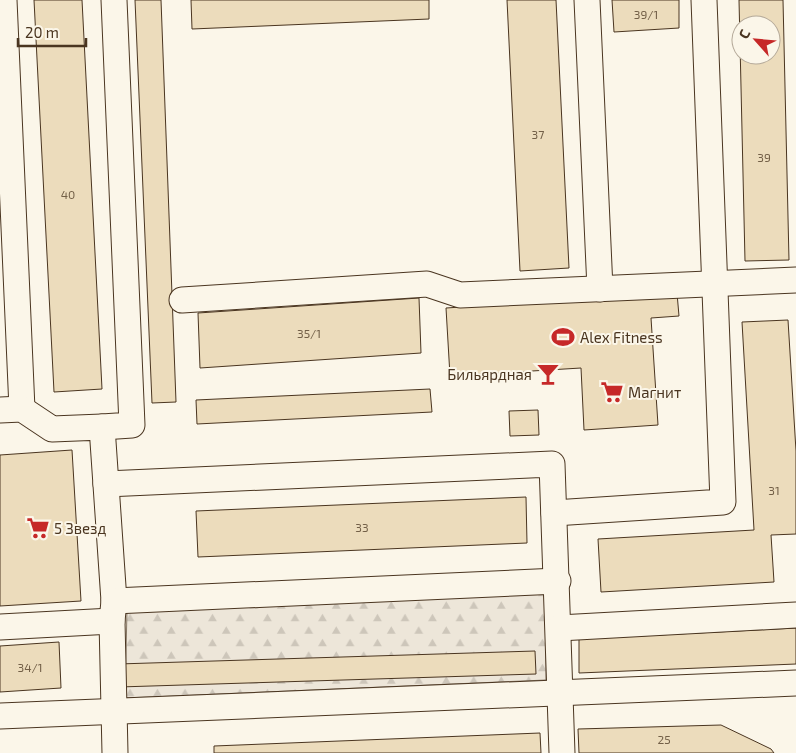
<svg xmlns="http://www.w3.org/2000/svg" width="796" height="753" viewBox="0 0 796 753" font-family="'Exo 2',sans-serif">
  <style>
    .forest { fill: url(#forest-firs); stroke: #887966 }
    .building { fill: #ecdcbc; stroke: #4a3520; fill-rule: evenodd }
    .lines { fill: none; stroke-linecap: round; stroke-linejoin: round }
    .minor-casing { stroke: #4a3520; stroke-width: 27 }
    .minor { stroke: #fbf6e9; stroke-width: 25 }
    .labels { text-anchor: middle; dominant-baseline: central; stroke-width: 4; stroke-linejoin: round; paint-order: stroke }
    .number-label { font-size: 12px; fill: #725f47 }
    .poi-label { font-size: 15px; fill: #4a3520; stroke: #fbf6e9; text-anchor: start }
  </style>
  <defs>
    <pattern id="forest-firs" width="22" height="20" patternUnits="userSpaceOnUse" patternTransform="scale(1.25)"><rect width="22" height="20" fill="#ede6d9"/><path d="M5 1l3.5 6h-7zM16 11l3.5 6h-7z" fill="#cdc6ba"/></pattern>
  </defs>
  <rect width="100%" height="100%" fill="#fbf6e9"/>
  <polygon class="forest" points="546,593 546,680 125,698 127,609"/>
  <g class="building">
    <polygon points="34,0 82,0 102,389 54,392"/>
    <polygon points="135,0 161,0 176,402 152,403"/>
    <polygon points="191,0 429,0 429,19 192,29"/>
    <polygon points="507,0 556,0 569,268 520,271"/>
    <polygon points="612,0 679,0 679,28 614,32"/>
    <path d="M739 0H783L789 260 745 261ZM741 25H771V55H741Z"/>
    <polygon points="677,293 679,316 651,318 658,425 584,430 581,368 450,376 446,308"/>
    <polygon points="419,298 421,353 200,368 198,313"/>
    <polygon points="788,320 796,451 796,534 771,535 774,582 601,592 598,539 754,530 742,322"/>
    <polygon points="430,389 432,412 197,424 196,400"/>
    <polygon points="538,410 539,435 510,436 509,411"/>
    <polygon points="72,450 81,601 0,606 0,455"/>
    <polygon points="526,497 527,543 198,557 196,511"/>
    <polygon points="796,628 796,664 579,673 579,639"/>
    <polygon points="59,642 61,688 0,692 0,646"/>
    <polygon points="535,651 536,674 119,687 118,664"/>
    <polygon points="721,725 771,749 774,753 579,753 578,729"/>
    <polygon points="540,733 541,753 214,753 214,746"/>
  </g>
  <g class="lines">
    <defs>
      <g id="minor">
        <polyline points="4,0 22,409"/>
        <polyline points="587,0 600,289"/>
        <polyline points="182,300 427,284 460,295 796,280"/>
        <polyline points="0,410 22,409 52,429 102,427 114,601 112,621 115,753"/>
        <polyline points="102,427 132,425 114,0"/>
        <polyline points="106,484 552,464 562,753"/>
        <polyline points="554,513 723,502 704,0"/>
        <polyline points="114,601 558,581"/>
        <polyline points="0,627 112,621"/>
        <polyline points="559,628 796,615"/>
        <polyline points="0,716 796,683"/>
      </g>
    </defs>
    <use href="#minor" class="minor-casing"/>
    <use href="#minor" class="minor"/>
  </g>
  <defs>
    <symbol id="stadium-bare" viewBox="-9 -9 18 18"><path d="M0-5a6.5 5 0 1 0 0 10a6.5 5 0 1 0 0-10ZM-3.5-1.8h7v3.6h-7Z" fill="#c62828" stroke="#fbf6e9" stroke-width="2.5" paint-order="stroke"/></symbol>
    <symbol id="bar-bare" viewBox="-9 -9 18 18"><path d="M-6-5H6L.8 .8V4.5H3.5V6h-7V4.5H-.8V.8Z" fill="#c62828" stroke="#fbf6e9" stroke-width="2.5" paint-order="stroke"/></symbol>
    <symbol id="supermarket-bare" viewBox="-9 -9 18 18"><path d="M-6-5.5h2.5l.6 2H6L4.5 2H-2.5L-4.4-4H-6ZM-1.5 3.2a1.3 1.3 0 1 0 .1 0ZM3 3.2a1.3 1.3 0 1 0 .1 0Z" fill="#c62828" stroke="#fbf6e9" stroke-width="2.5" paint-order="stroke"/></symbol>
  </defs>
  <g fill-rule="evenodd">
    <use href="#stadium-bare" x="547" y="321" width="32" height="32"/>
    <use href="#bar-bare" x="532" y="358" width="32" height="32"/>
    <use href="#supermarket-bare" x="596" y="376" width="32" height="32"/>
    <use href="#supermarket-bare" x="22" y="512" width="32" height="32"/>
  </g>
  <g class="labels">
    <g class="number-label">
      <text x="646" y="14">39/1</text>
      <text x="538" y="134">37</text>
      <text x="764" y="157">39</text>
      <text x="68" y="194">40</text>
      <text x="309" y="333">35/1</text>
      <text x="774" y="490">31</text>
      <text x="362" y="527">33</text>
      <text x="30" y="667">34/1</text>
      <text x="664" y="739">25</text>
    </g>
    <g class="poi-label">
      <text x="580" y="337">Alex Fitness</text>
      <text x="532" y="374" text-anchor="end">Бильярдная</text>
      <text x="628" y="392">Магнит</text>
      <text x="54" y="528">5 Звезд</text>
    </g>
  </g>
  <g transform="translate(756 40) rotate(297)"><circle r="24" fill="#fbf6e9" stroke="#b4a999"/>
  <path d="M0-4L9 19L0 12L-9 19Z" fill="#c62828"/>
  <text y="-8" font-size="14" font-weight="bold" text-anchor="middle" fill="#4a3520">С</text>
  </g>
  <path d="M18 38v8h68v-8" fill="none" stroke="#4a3520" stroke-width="2.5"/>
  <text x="25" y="38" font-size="15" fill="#4a3520" stroke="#fbf6e9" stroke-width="4" paint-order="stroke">20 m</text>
</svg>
